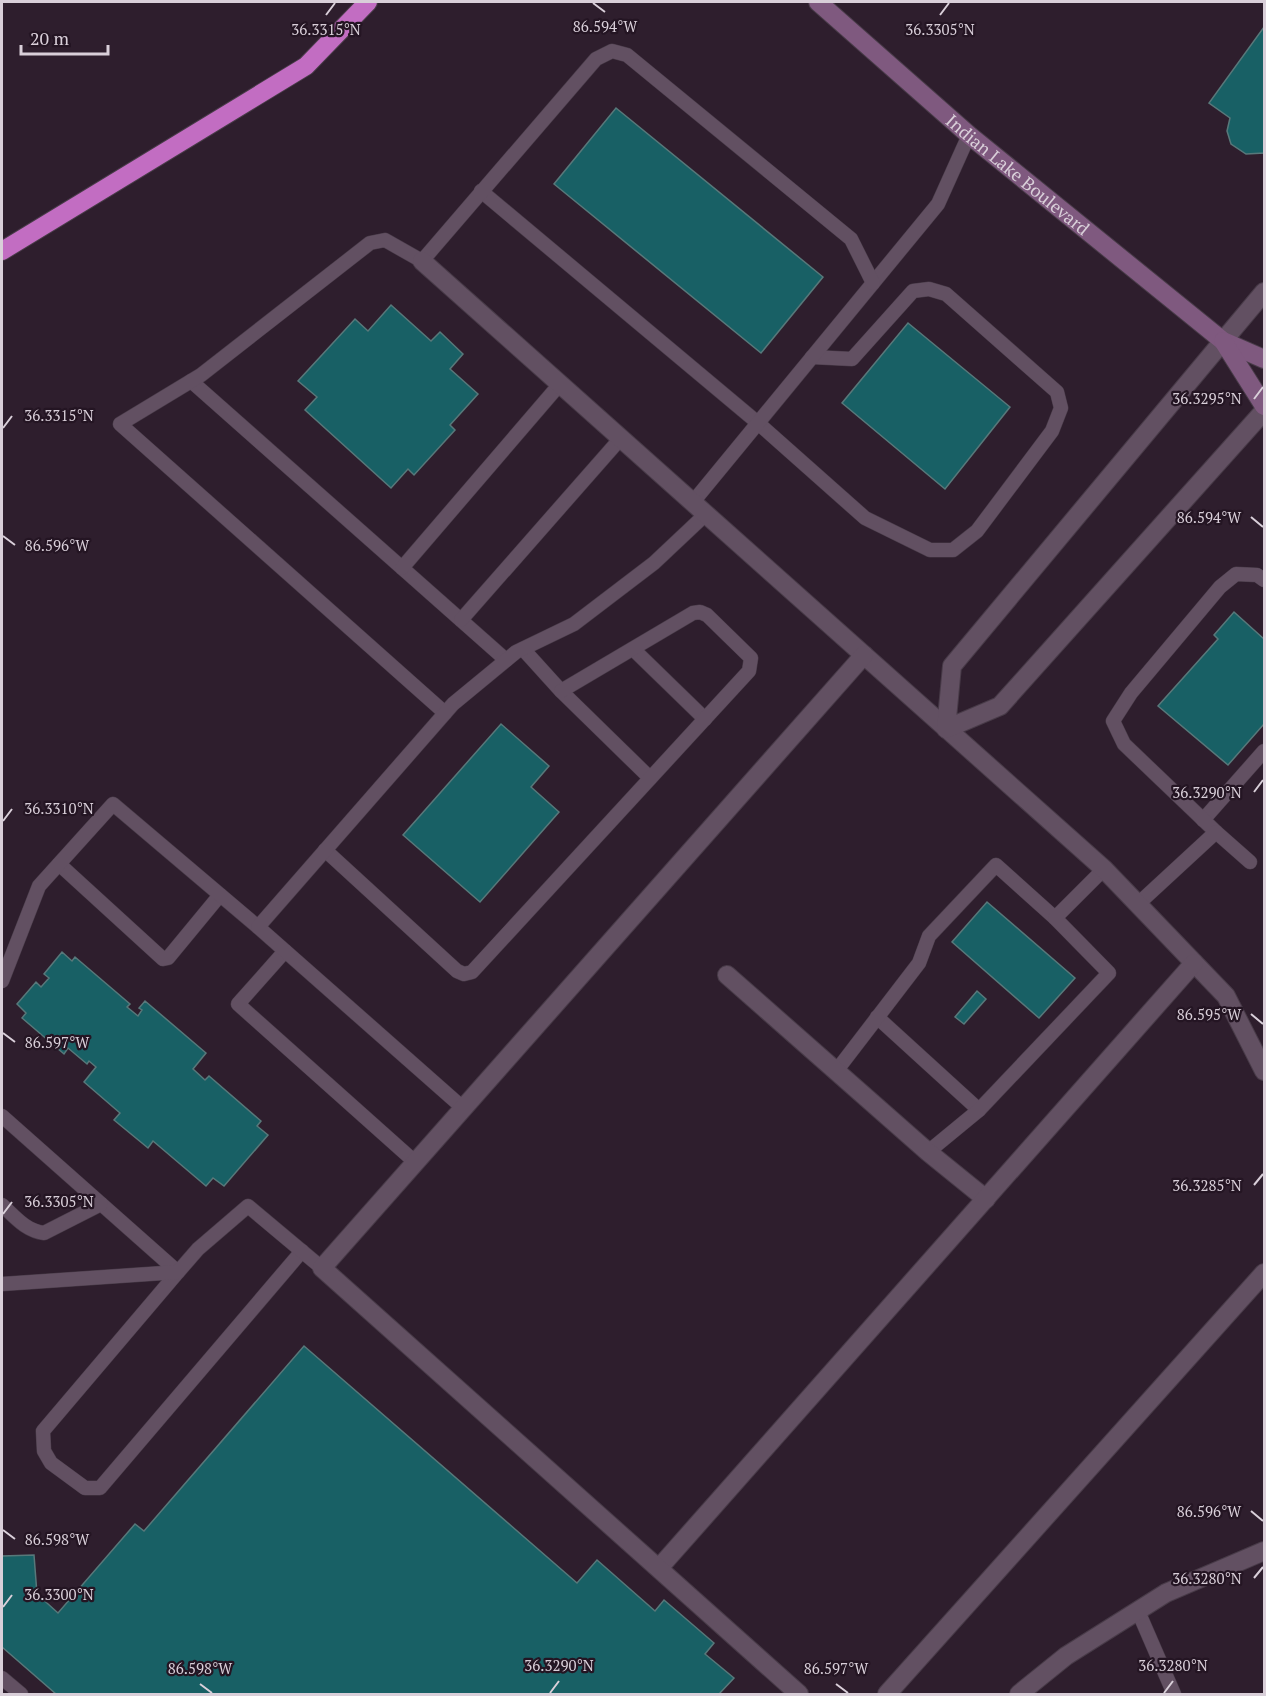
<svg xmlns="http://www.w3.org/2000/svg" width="1266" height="1696" viewBox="0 0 1266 1696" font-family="'PT Serif',serif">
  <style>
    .building { fill: #186065; stroke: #58787a; stroke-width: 1.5 }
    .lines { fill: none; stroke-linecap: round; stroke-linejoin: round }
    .service-casing { stroke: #483b48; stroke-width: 15 }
    .minor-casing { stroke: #483b48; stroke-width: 20 }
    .tertiary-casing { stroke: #483b48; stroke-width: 20 }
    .secondary-casing { stroke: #483b48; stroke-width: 20 }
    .motorway-casing { stroke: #483b48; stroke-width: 20 }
    .service { stroke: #625062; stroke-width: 14 }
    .minor { stroke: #625062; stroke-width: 18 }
    .tertiary { stroke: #625062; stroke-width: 18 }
    .secondary { stroke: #7f597f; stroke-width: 18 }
    .motorway { stroke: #c26dc2; stroke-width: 18 }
    .ticks { fill: none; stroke: #d9cfd9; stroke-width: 2 }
    .labels { text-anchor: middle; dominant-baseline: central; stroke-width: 4.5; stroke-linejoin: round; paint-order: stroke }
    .street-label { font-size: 18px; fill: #d9cfd9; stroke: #241523 }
    .ticks-label { font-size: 15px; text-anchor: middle; fill: #d9cfd9; stroke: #241523; stroke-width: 4.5; stroke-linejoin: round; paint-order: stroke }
  </style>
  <rect width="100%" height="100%" fill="#2e1e2d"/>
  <g class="building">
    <polygon points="1264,27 1264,153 1246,154 1231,144 1227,131 1230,118 1209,103"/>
    <polygon points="616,108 823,277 761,353 554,184"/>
    <polygon points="391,305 431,341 440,332 463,354 450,369 478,394 450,425 455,430 414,475 408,469 391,488 305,410 317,397 298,381 355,319 368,331"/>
    <polygon points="908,323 1010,407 945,489 842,403"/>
    <polygon points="1234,612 1264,639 1264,724 1228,765 1158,706 1218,639 1214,635"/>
    <polygon points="501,724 549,766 531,787 559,812 480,902 403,835"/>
    <polygon points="987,902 1075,978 1039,1018 952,942"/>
    <polygon points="62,952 72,961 75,957 130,1004 127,1007 138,1016 142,1010 139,1008 145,1001 206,1053 193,1069 205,1080 209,1076 261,1121 257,1126 268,1135 224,1186 213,1178 206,1186 153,1141 148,1148 114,1120 120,1113 84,1082 96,1067 89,1061 87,1064 68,1048 64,1054 22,1018 26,1013 17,1004 36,982 41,987 49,978 44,974"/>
    <polygon points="977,991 986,999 964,1024 955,1017"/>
    <polygon points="304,1346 577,1583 597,1560 655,1611 664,1600 714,1643 705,1654 734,1678 719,1694 56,1694 2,1647 2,1556 34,1555 37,1594 58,1613 135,1524 144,1531"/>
  </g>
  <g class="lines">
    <defs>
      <g id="service">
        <polyline points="481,191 758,423 865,518 930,550 953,550 977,531 1052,431 1061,408 1057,392 946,294 929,289 913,291 852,359 812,357"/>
        <polyline points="191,381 506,660"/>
        <polyline points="693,502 938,204 969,135"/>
        <polyline points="402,568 560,384"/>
        <polyline points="461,620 621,438"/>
        <polyline points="523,649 561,691 650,778"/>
        <polyline points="633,649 705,719"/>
        <polyline points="445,713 120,424 201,375 370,243 385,240 422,261 596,59 612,51 627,55 851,239 873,283"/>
        <polyline points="1203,820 1264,751"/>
        <polyline points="1216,832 1124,744 1113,721 1131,693 1220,587 1236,574 1257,575 1264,580"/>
        <polyline points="325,850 457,971 464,974 472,972 749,671 751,658 707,615 700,612 693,613 561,691"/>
        <polyline points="59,864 163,959 168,958 220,895"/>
        <polyline points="1138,904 1216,832 1250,862"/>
        <polyline points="285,951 238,1004 415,1162"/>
        <polyline points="2,981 39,886 113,804 258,927"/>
        <polyline points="877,1017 979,1110"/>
        <polyline points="837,1070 919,963 929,936 996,865 1055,918"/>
        <polyline points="463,1108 258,927 453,704 516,652 574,624 654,563 706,514"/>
        <polyline points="2,1116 178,1272 43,1431 44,1451 51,1463 85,1488 100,1488 302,1251"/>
        <polyline points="928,1152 979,1110 1109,973 1055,918 1104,869"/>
        <path d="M2 1205C15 1217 26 1231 44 1233L101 1204"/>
        <polyline points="2,1284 178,1272 198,1249 248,1206 322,1268"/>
        <polyline points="1138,1611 1174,1694"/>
        <polyline points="2,1678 21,1694"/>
      </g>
      <g id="minor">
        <polyline points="422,261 1104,869 1226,996 1264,1071"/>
        <polyline points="1223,341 952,666 946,729 1000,706 1264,411"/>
        <polyline points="727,975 928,1152 986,1199"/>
        <polyline points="659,1568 1194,963"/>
        <polyline points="799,1694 322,1268 864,655"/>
        <polyline points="887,1694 1264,1273"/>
      </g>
      <g id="tertiary">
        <polyline points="1223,341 1264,292"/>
        <polyline points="1019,1694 1066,1656 1166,1593 1264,1551"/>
      </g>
      <g id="secondary">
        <path id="s1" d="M818 2 969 135 1223 341 1264 359"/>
        <polyline points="1223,341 1264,406"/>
      </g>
      <polyline id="motorway" points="2,251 306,66 368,2"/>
    </defs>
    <use href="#service" class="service-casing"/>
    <use href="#minor" class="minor-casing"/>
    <use href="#tertiary" class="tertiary-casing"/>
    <use href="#secondary" class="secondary-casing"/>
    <use href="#motorway" class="motorway-casing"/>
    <use href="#service" class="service"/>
    <use href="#minor" class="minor"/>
    <use href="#tertiary" class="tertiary"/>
    <use href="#secondary" class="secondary"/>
    <use href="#motorway" class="motorway"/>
  </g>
  <path class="ticks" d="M593 3 605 12M326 15 335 3M940 15 949 3M1254 399 1263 387M3 428 12 416M1251 517 1263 527M3 536 15 545M1254 792 1263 780M3 821 12 809M1251 1014 1263 1024M3 1033 15 1042M1254 1185 1263 1174M3 1214 12 1202M1251 1511 1263 1521M3 1530 15 1539M1254 1578 1263 1567M3 1607 12 1595M200 1684 212 1693M836 1684 848 1693M550 1693 559 1681M1164 1693 1173 1681"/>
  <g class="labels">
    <g class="street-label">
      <text stroke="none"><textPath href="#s1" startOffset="264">Indian Lake Boulevard</textPath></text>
    </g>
  </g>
  <g class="ticks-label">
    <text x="605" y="32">86.594°W</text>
    <text x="326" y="35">36.3315°N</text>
    <text x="940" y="35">36.3305°N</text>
    <text x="1207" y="404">36.3295°N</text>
    <text x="59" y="421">36.3315°N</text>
    <text x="1209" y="523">86.594°W</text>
    <text x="57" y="551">86.596°W</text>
    <text x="1207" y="798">36.3290°N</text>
    <text x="59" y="814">36.3310°N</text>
    <text x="1209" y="1020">86.595°W</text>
    <text x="57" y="1048">86.597°W</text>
    <text x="1207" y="1191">36.3285°N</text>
    <text x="59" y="1207">36.3305°N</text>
    <text x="1209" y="1517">86.596°W</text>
    <text x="57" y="1545">86.598°W</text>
    <text x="1207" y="1584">36.3280°N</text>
    <text x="59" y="1600">36.3300°N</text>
    <text x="559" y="1671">36.3290°N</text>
    <text x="1173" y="1671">36.3280°N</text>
    <text x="200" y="1674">86.598°W</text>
    <text x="836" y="1674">86.597°W</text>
  </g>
  <rect width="1266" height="1696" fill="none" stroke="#d9cfd9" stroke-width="6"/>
  <path d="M21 45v9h87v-9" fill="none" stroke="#d9cfd9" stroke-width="3"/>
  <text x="30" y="45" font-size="18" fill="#d9cfd9" stroke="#241523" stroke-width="4.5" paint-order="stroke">20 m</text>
</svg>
